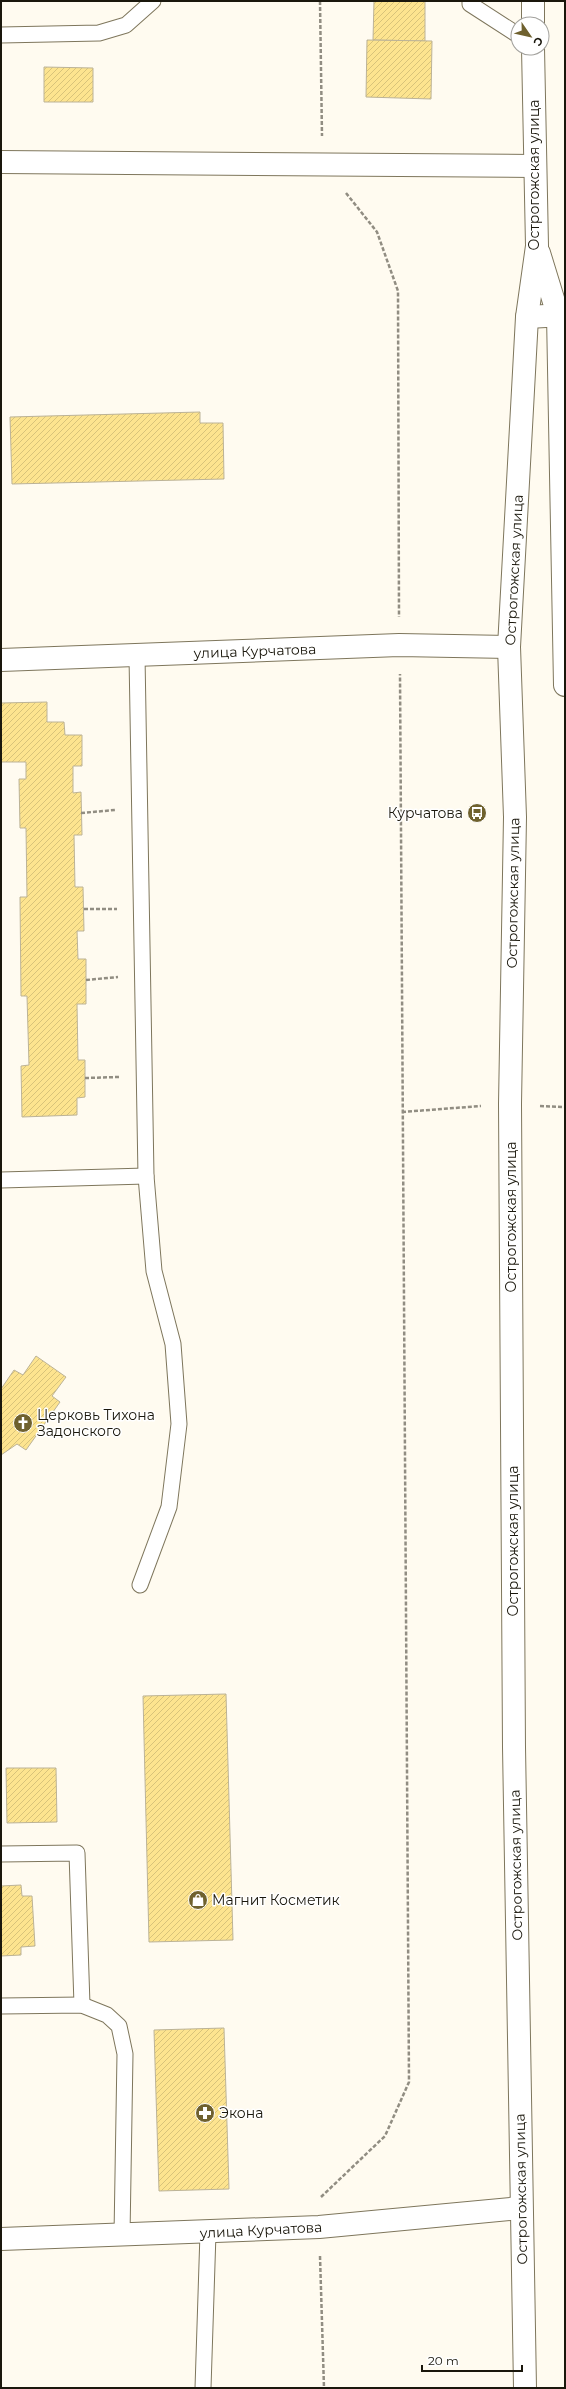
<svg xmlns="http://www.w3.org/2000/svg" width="566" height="2389" viewBox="0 0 566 2389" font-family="Montserrat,sans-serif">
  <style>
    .building { fill: url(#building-hatch); stroke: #bcb397 }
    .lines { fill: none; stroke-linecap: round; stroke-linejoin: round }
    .lane-casing { stroke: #7e765c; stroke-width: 17 }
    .street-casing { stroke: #7e765c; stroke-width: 24 }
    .secondary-casing { stroke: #7e765c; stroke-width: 24 }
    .path { stroke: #918d82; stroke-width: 2.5; stroke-dasharray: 4 2; stroke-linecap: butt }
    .lane { stroke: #fff; stroke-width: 15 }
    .street { stroke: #fff; stroke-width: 22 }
    .secondary { stroke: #fff; stroke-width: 22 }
    .labels { text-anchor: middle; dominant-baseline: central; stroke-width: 3; stroke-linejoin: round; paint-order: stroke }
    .street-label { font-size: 14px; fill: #1a170c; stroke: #fff }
    .poi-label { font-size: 14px; fill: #1a170c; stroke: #fff; text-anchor: start }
  </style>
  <defs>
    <pattern id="building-hatch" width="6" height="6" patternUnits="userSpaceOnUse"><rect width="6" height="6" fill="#fde48f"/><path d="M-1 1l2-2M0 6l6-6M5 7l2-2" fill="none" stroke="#d8c37a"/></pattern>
  </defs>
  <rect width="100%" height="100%" fill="#fffbf0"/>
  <g class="building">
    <polygon points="374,1 425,1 425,41 373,40"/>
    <polygon points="367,40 432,41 431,99 366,97"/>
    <polygon points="44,67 93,68 93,102 44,102"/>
    <polygon points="200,412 200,423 223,423 224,479 12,484 10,417"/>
    <polygon points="47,702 47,722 64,722 65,735 82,735 82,766 73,766 73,793 81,792 82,835 74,835 75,887 83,887 84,931 77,931 78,959 86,959 86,1004 77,1004 78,1060 85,1060 85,1097 77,1098 77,1115 22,1117 21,1066 29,1065 27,996 21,996 20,897 27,897 26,828 20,828 19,779 26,779 26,762 1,762 1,703"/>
    <polygon points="36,1356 66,1377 52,1396 60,1402 26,1450 17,1444 1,1455 1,1389 14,1370 23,1375"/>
    <polygon points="226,1694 233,1940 149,1942 143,1696"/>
    <polygon points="6,1768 56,1768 57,1822 7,1823"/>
    <polygon points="21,1885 22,1896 32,1896 35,1946 21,1947 21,1955 1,1956 1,1886"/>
    <polygon points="224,2028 229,2189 159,2191 154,2030"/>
  </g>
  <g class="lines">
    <defs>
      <g id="lane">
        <polyline points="470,1 470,4 518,35"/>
        <polyline points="1,35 99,33 126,25 153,1"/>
        <polyline points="137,656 146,1176 154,1271 173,1344 179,1424 169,1507 140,1585"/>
        <polyline points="1,1180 146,1176"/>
        <polyline points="1,1854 77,1853 82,2005"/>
        <polyline points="1,2006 82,2005 107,2015 119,2026 125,2054 122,2235"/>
        <polyline points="203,2388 208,2233"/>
      </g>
      <g id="street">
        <polyline points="1,162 534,166"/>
        <polyline points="527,317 565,315"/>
        <polyline points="1,660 399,645 509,647"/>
        <polyline points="1,2239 319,2227 520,2208"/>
      </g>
      <g id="secondary">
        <polyline points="533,1 533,24"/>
        <polyline points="539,253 558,315 565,685"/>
        <polyline points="525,2388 514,1747 510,1104 515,817 509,647 527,317 537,246 533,48"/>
      </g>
    </defs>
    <use href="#lane" class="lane-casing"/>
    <use href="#street" class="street-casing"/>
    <use href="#secondary" class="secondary-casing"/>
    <g class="path">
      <polyline points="320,1 322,136"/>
      <polyline points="346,193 377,232 398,291 399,617"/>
      <polyline points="81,813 115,810"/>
      <polyline points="84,909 117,909"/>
      <polyline points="86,980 118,977"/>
      <polyline points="85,1078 119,1077"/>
      <polyline points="540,1106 565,1107"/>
      <polyline points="402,1112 481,1106"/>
      <polyline points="321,2197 385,2136 409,2082 400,674"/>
      <polyline points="320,2256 324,2388"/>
    </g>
    <use href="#lane" class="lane"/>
    <use href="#street" class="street"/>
    <use href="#secondary" class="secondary"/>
  </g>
  <defs>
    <symbol id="bus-disc" viewBox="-11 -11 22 22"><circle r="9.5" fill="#6f612e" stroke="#fff"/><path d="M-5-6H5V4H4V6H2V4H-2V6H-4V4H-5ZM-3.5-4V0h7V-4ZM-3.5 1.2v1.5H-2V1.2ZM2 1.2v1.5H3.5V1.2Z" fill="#fff"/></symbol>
    <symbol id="church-disc" viewBox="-11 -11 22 22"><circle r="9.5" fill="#6f612e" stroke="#fff"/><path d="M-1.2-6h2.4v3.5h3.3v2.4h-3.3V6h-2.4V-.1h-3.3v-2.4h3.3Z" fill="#fff"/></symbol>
    <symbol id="shop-disc" viewBox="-11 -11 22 22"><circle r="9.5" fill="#6f612e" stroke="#fff"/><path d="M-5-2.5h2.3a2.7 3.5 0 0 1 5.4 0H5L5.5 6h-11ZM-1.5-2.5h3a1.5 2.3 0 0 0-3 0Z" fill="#fff"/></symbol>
    <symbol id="pharmacy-disc" viewBox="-11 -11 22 22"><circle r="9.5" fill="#6f612e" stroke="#fff"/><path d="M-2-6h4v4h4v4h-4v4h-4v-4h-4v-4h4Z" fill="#fff"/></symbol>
  </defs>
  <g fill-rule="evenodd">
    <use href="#bus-disc" x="466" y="802" width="22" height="22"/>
    <use href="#church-disc" x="12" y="1412" width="22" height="22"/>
    <use href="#shop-disc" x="187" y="1889" width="22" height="22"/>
    <use href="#pharmacy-disc" x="194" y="2102" width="22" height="22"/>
  </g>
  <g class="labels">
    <g class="street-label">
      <text transform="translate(534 175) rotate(-90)">Острогожская улица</text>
      <text transform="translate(514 570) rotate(-87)">Острогожская улица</text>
      <text transform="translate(255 651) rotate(-2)">улица Курчатова</text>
      <text transform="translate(513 893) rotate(-89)">Острогожская улица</text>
      <text transform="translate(511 1217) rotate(-90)">Острогожская улица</text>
      <text transform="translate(513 1541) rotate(-90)">Острогожская улица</text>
      <text transform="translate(516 1865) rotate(-91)">Острогожская улица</text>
      <text transform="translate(521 2189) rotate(-91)">Острогожская улица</text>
      <text transform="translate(261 2230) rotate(-3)">улица Курчатова</text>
    </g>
    <g class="poi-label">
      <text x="463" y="813" text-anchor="end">Курчатова</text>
      <text x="37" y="1415">Церковь Тихона<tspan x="37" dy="16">Задонского</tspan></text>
      <text x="212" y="1900">Магнит Косметик</text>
      <text x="219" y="2113">Экона</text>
    </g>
  </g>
  <rect width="566" height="2389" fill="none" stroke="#1a170c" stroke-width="4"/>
  <g transform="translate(530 36) rotate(124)"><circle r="19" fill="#ffffff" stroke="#a3a29e"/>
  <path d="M0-3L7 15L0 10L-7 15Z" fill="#6f612e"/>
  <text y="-6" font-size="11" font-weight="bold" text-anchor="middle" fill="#1a170c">С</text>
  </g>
  <path d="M422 2365v6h100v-6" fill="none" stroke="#1a170c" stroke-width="2"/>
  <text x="428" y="2365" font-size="12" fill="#1a170c" stroke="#ffffff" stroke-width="3" paint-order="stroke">20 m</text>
</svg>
